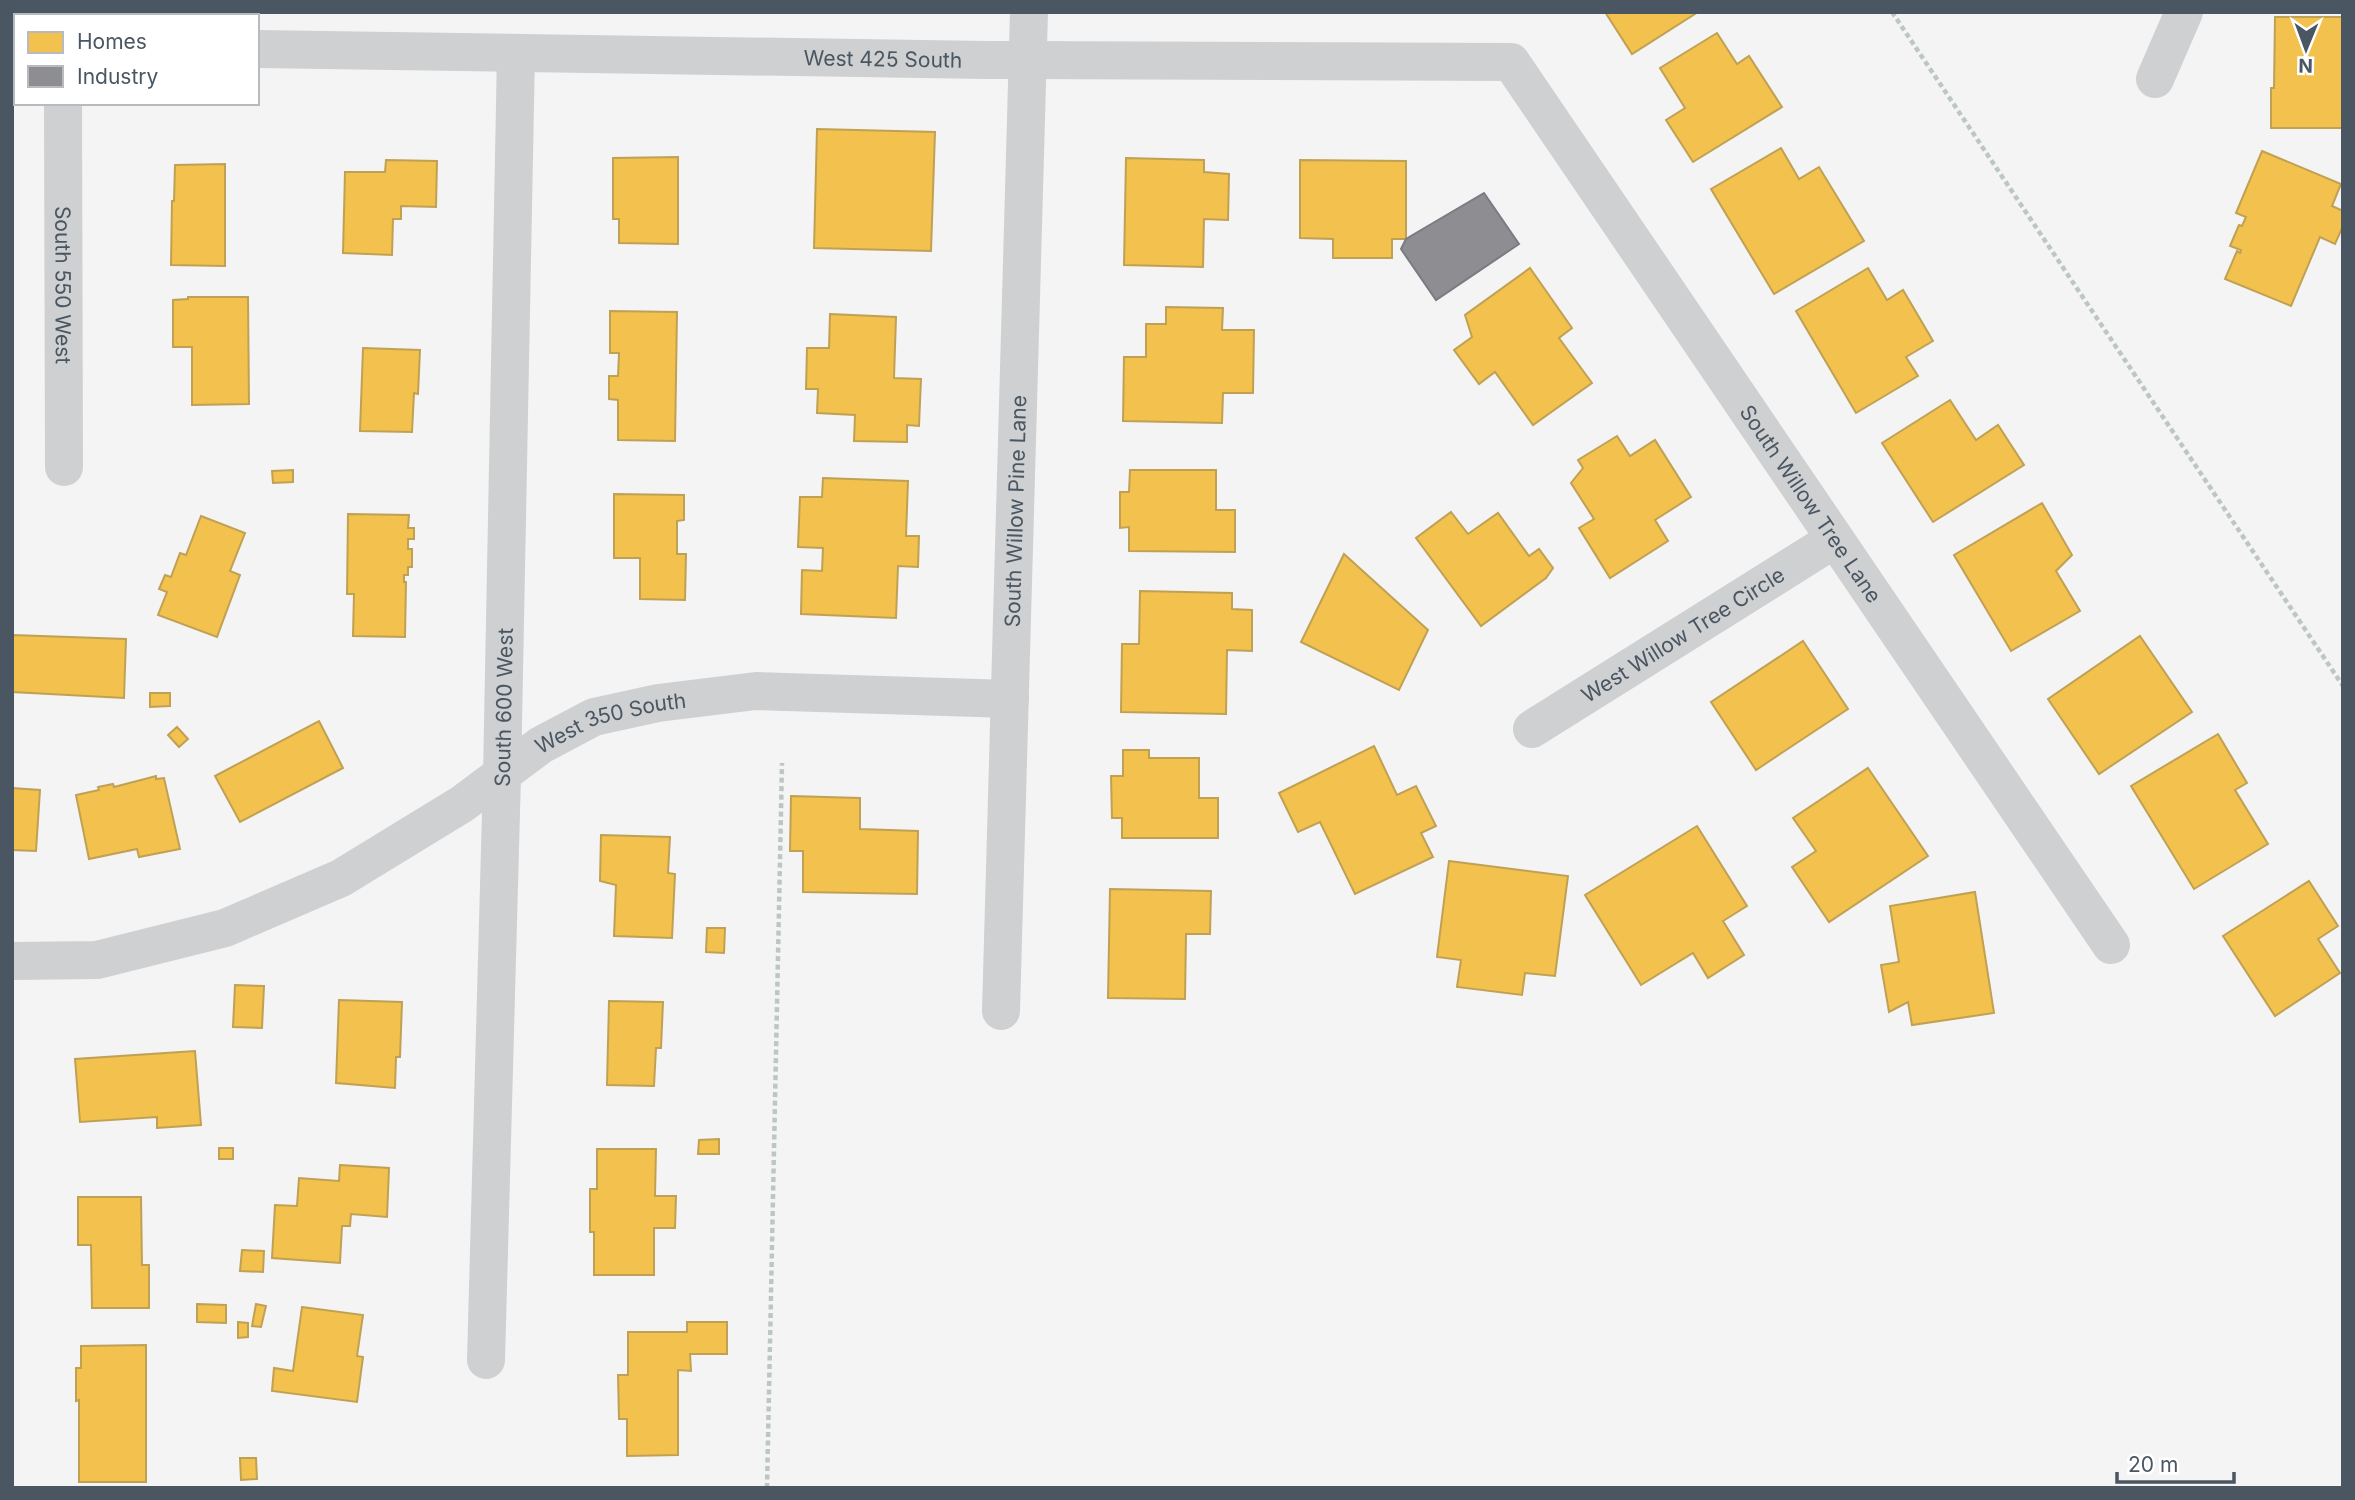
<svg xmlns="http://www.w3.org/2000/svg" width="2355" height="1500" viewBox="0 0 2355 1500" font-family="Inter,sans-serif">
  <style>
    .homes { fill: #f2c14e; stroke: #c0a154; stroke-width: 2 }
    .industry { fill: #8d8d92; stroke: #797c83; stroke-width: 2 }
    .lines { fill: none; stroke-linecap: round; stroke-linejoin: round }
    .path { stroke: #bcc7c4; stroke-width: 4.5; stroke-dasharray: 5 3.5; stroke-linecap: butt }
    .minor { stroke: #ced0d2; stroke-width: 38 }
    .labels { text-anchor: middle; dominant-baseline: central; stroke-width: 7; stroke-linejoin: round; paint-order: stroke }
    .street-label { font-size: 21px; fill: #4a5661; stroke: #fff }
  </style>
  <rect width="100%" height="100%" fill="#f4f4f4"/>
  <g class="homes">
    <polygon points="1605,12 1698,12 1632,54"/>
    <polygon points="2275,17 2343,17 2343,128 2271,128 2271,88 2274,88"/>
    <polygon points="1717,33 1737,64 1749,56 1782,107 1693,162 1666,120 1685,108 1660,68"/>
    <polygon points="817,129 935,132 931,251 814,248"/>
    <polygon points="1781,148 1799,179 1819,167 1864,241 1774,294 1711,189"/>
    <polygon points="2262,151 2341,184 2332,206 2343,211 2343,226 2335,244 2320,237 2291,306 2225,279 2237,251 2240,253 2241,250 2230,246 2239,225 2242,226 2246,217 2236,213"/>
    <polygon points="678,157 678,244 619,243 619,219 613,219 613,158"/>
    <polygon points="1126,158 1204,160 1204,172 1229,174 1228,220 1204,219 1203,267 1124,265"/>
    <polygon points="386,160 437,161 436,207 401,206 401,219 393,219 392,255 343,253 345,172 385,172"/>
    <polygon points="1300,160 1406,161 1406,239 1392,239 1392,258 1333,258 1333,239 1300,238"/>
    <polygon points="225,164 225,266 171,265 172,201 174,201 175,165"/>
    <polygon points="1530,268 1572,328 1559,338 1592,383 1533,425 1495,372 1479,384 1454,350 1472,337 1465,315"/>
    <polygon points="1868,268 1887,300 1903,290 1933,341 1906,357 1918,376 1856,413 1796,311"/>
    <polygon points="188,297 248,297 249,404 192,405 192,347 173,347 173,300 188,299"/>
    <polygon points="1166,307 1223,308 1222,330 1254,330 1253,393 1223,393 1222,423 1123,421 1124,357 1146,357 1146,324 1166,324"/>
    <polygon points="610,311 677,312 675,441 618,440 618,400 609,399 609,376 618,376 619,353 610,353"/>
    <polygon points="830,314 896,317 894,378 921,379 919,426 907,425 907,442 854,441 855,415 817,413 818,389 806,389 807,348 829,348"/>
    <polygon points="363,348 420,350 418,394 414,393 412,432 360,431"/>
    <polygon points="1950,400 1976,440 1998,425 2024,465 1933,522 1882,443"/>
    <polygon points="1617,436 1630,456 1655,440 1691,497 1655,520 1668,541 1610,578 1579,528 1594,519 1571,483 1583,468 1578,460"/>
    <polygon points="293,470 293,482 273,483 272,471"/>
    <polygon points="1130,470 1216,470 1216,510 1235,510 1235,552 1129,551 1129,527 1120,528 1120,492 1129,492"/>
    <polygon points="823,478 908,481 906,536 919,536 918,567 898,566 896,618 801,614 802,570 822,571 823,548 798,547 800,497 822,497"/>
    <polygon points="614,494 684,495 684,520 677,521 677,554 686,554 685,600 640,599 640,558 614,558"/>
    <polygon points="2042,503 2072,555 2056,571 2080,611 2011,651 1954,555"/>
    <polygon points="1451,512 1468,534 1498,513 1529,556 1539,549 1553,568 1546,578 1481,626 1416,538"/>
    <polygon points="348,514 409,515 408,528 414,528 414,539 408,539 408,549 412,549 412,567 408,567 408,575 404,575 404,582 406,582 405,637 353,636 354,594 347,594"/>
    <polygon points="201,516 245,533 230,571 240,575 217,637 158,615 167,592 159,589 165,575 171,577 180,553 186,555"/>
    <polygon points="1344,554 1428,630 1399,690 1301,642"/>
    <polygon points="1140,591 1232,593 1232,609 1252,610 1252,651 1227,650 1226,714 1121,712 1122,644 1139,644"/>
    <polygon points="12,635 126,639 124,698 12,692"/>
    <polygon points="2140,636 2192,712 2099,774 2048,699"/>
    <polygon points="1803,641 1848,709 1756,770 1711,702"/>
    <polygon points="150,693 170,693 170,706 150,707"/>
    <polygon points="319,721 343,768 240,822 215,776"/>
    <polygon points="177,727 188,739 179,747 168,735"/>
    <polygon points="2218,734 2247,783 2235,790 2268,844 2194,889 2131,786"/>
    <polygon points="1374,746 1397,795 1416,786 1436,826 1421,833 1433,857 1355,894 1320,822 1298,832 1279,793"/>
    <polygon points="1123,750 1149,750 1149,758 1199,758 1199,798 1218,798 1218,838 1122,838 1122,818 1112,818 1111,776 1123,776"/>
    <polygon points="1868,768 1928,856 1829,922 1792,867 1816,851 1793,818"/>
    <polygon points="156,776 156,779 164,778 180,849 139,857 137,849 89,859 76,795 99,790 98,787 113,784 114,787"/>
    <polygon points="12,788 40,790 36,851 12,850"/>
    <polygon points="791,796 860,798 860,829 918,831 917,894 803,892 803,851 790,851"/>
    <polygon points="1697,826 1747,906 1723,921 1744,955 1708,978 1693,953 1641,985 1585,895"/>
    <polygon points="601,835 670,837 668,873 675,874 672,938 614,936 616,885 600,881"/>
    <polygon points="1449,861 1568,876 1555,976 1525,973 1522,995 1457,987 1461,960 1437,957"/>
    <polygon points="2309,881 2338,926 2318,939 2340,973 2275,1016 2223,936"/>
    <polygon points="1110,889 1211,891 1210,934 1186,934 1185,999 1108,998"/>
    <polygon points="1975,892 1994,1013 1912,1025 1908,1002 1889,1012 1881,965 1899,962 1890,906"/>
    <polygon points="707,928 725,928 724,953 706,952"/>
    <polygon points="235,985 264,986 262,1028 233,1027"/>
    <polygon points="339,1000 402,1002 400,1057 396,1057 395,1088 336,1083"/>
    <polygon points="609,1001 663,1002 661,1048 656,1048 654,1086 607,1085"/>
    <polygon points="195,1051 201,1125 157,1128 157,1117 80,1122 75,1059"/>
    <polygon points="719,1139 719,1154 698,1154 699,1140"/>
    <rect x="219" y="1148" width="14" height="11"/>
    <polygon points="597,1149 656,1149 655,1196 676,1196 675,1228 654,1228 654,1275 594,1275 594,1232 590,1232 590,1189 597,1189"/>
    <polygon points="340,1165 389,1168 387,1217 351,1214 350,1226 342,1226 340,1263 272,1258 275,1205 297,1206 299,1178 339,1181"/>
    <polygon points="78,1197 141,1197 142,1265 149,1265 149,1308 92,1308 91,1245 78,1245"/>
    <polygon points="242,1250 264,1251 263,1272 240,1271"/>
    <polygon points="197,1304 226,1305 226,1323 197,1322"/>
    <polygon points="256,1304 266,1306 261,1327 252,1326"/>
    <polygon points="302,1307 363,1315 357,1356 363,1357 357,1402 272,1391 274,1368 293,1371"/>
    <polygon points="238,1322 248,1323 248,1337 238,1338"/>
    <polygon points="687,1322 727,1322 727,1354 690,1354 691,1371 678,1370 678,1455 627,1456 627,1419 619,1419 618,1375 628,1375 628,1332 687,1332"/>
    <polygon points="146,1345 146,1482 79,1482 79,1400 76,1401 76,1368 81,1368 81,1346"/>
    <polygon points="240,1458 256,1458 257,1479 241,1480"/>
  </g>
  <polygon class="industry" points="1484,193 1519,244 1436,300 1401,249 1406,239"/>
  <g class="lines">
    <g class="path">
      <polyline points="1892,12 2343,686"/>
      <polyline points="767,1488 782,763"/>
    </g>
    <g class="minor">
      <polyline points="12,46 16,46"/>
      <path id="s1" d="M257 49 986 60 1511 62 2111 945"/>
      <polyline points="2155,79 2184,12"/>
      <path id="s2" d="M63 103 64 467"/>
      <path id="s3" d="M1532 729 1835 539"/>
      <path id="s4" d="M12 961 97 960 225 928 341 878 462 804 541 745 594 717 658 703 756 691 1010 699"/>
      <path id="s5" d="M1001 1011 1029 12"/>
      <path id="s6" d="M486 1360 502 776 516 53"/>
    </g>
  </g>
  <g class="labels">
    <g class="street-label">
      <text stroke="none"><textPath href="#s1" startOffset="626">West 425 South</textPath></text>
      <text stroke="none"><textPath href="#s2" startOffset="182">South 550 West</textPath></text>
      <text stroke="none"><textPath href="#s1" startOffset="1788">South Willow Tree Lane</textPath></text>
      <text stroke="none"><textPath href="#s5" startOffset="500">South Willow Pine Lane</textPath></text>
      <text stroke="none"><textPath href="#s3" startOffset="178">West Willow Tree Circle</textPath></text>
      <text stroke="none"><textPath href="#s6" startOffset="653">South 600 West</textPath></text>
      <text stroke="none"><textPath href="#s4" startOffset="658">West 350 South</textPath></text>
    </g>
  </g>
  <rect width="2355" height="1500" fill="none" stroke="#4a5661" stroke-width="28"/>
  <rect x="14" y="14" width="245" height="91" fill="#ffffff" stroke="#b7bbc0" stroke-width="2"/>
  <rect x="28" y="32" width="35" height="21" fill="#f2c14e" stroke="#b7bbc0" stroke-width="2"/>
  <text x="77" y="49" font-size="21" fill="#4a5661">Homes</text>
  <rect x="28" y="66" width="35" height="21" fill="#8d8d92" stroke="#b7bbc0" stroke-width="2"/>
  <text x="77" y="84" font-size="21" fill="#4a5661">Industry</text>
  <g transform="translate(2306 49) rotate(181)" stroke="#ffffff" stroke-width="5" paint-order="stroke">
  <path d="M0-5L12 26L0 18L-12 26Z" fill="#4a5661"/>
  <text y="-10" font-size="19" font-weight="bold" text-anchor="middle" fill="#4a5661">N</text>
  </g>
  <path d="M2117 1472v10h117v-10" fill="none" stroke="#4a5661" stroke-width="3.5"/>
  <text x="2128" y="1472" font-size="21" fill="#4a5661" stroke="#ffffff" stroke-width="5" paint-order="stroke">20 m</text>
</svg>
